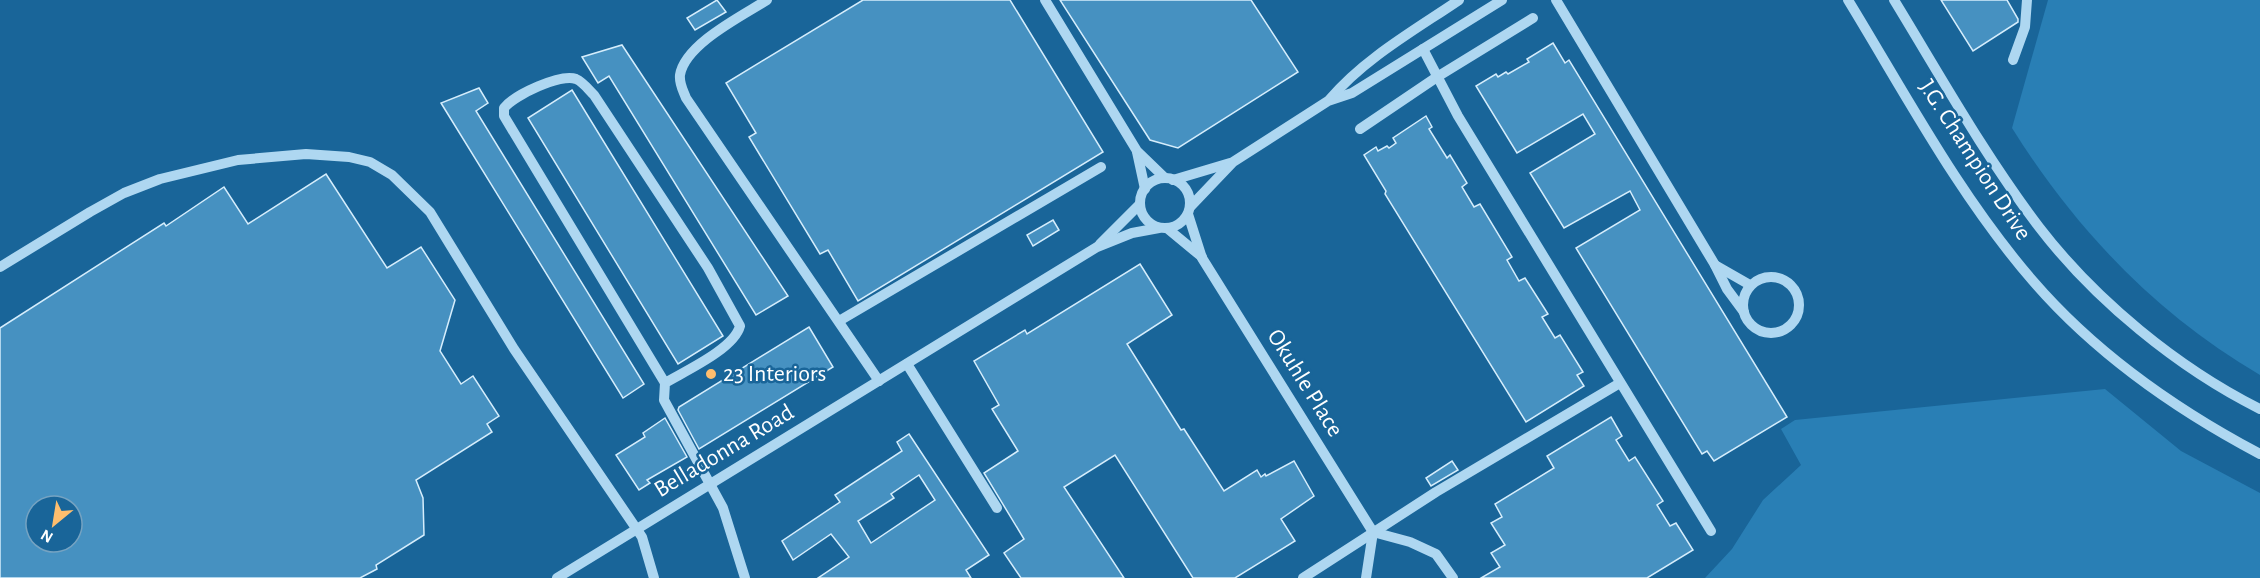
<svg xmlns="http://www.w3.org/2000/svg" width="2260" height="578" viewBox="0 0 2260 578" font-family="'Alegreya Sans',sans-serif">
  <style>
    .green { fill: #297fb5 }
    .building { fill: #4691c1; stroke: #d5edfc; stroke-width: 1.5; fill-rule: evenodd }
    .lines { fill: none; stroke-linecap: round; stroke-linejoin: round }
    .minor { stroke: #aed7f1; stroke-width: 10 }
    .poi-dot { fill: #ffbe6e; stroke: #196599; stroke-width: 2 }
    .labels { text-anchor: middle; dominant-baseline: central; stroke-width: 5; stroke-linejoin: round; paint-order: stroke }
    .street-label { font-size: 24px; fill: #fff; stroke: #196599 }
    .poi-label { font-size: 24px; fill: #fff; stroke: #196599; text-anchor: start }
  </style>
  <rect width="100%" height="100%" fill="#196599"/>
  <g class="green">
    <path d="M2048 0H2260V375C2156 314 2076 230 2012 128Z"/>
    <polygon points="2105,389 2181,451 2260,493 2260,578 1705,578 1732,549 1763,500 1801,465 1781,429 1795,420"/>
  </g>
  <g class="building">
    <polygon points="717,0 726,12 695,30 687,18"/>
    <polygon points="863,0 1010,0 1103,152 858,301 828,250 820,254 749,137 756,133 726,83"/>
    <polygon points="1060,0 1251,0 1298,72 1178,148 1150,140"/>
    <polygon points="1941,0 2007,0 2018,19 2018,22 1973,51"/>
    <polygon points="1553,43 1565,63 1569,60 1787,417 1714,461 1707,451 1702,454 1576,248 1640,210 1630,191 1564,228 1530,173 1595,134 1583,114 1517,153 1476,86 1496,74 1498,77 1506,72 1508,74 1529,62 1527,59"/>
    <polygon points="622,45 788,296 756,315 609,76 598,83 582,57"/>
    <polygon points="479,88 488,103 476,111 644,384 623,398 441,103"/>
    <polygon points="572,90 723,336 678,364 528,118"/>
    <polygon points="1426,116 1432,127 1429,129 1447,158 1450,155 1467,183 1462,187 1474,207 1480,204 1512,257 1507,260 1519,281 1525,278 1548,314 1542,317 1555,338 1560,335 1583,372 1577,375 1584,386 1526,422 1385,194 1386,191 1364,155 1376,147 1378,151 1387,146 1389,148 1396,143 1393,138"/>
    <path d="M326 174 387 268 421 247 455 300 440 351 461 384 473 376 499 416 487 424 492 432 416 480 423 498 424 535 376 565 377 569 360 578H0V328L164 223 166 226 224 187 248 224ZM36 506H72V542H36Z"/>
    <polygon points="1053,220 1059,230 1033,246 1027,235"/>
    <polygon points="1140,264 1172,315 1127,344 1181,430 1184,429 1224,491 1257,470 1261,477 1265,474 1266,476 1294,461 1314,496 1281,519 1295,541 1235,578 1193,578 1115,455 1064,487 1124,578 1021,578 1004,553 1024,539 984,473 1018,451 992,409 999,405 974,361 1025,330 1027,334"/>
    <polygon points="809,327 833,367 699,449 678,410 679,407"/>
    <polygon points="1611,417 1622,436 1616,440 1629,461 1635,457 1663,501 1657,505 1670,526 1676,523 1693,550 1647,578 1481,578 1500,567 1491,553 1505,545 1491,523 1502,517 1495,504 1554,468 1547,456"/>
    <polygon points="665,418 687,457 647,480 650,483 639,490 616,455 645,437 643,433"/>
    <path d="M909 434 989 555 966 570 971 578H818L849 557 831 534 793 560 782 541 840 502 835 495 902 451 897 442ZM919 475 935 500 871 543 858 521 894 498 891 494Z"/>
    <polygon points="1452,461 1458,470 1431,486 1426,478"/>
  </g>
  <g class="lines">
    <g class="minor">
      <path d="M767 0C742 16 685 44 680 75 679 84 683 90 686 98L879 381"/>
      <polyline points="1045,0 1137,151 1165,178"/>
      <polyline points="1556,0 1715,265 1727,289 1744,312"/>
      <path d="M1848 0C1906 95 1960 197 2033 281 2096 354 2175 409 2260 454"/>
      <path d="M1894 0C1941 77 1985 156 2039 227 2095 300 2178 368 2260 409"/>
      <polyline points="1423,49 1458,116 1711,531"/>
      <polyline points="2013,60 2025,27 2027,0"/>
      <path d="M1330 99C1365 58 1415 30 1459 0"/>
      <polyline points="1360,129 1437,77 1533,18"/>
      <polyline points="1137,152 1145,189"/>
      <circle cx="1165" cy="203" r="25"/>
      <polyline points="1173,180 1230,163"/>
      <polyline points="1191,206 1233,162 1328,101 1352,93 1502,0"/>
      <polyline points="1188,214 1202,258 1373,532"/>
      <polyline points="1168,229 1202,257"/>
      <polyline points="1100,244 1140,204"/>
      <polyline points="1715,265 1750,285"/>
      <polyline points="0,267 90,212 124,193 160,179 238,160 306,154 349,157 370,162 392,175 430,212 514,349 642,537 654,578"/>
      <circle cx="1771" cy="305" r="28"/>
      <polyline points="839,321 1101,167"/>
      <polyline points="907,364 997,508"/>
      <path d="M665 383C685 371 734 349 740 326L708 268 594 95C589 90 583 82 576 79 561 73 514 95 504 108V116L665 383 664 400 723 508 745 578"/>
      <polyline points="1373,532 1410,542 1436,554 1453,578"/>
      <polyline points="557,578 1097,247 1132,233 1159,228"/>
      <polyline points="1303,578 1436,492 1620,383"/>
      <polyline points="1366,578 1373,532"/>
    </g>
  </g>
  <circle class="poi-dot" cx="711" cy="374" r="6"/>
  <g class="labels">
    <g class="street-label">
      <text transform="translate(1975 160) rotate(57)">J.G. Champion Drive</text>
      <text transform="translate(1305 383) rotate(58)">Okuhle Place</text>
      <text transform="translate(724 451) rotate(-31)">Belladonna Road</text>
    </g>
    <g class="poi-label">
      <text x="723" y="374">23 Interiors</text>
    </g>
  </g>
  <g transform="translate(54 524) rotate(210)"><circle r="28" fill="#196599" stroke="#75a3c2" stroke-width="1.5"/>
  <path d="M0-4.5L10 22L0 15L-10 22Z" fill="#ffbe6e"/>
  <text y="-9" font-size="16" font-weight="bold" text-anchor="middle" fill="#ffffff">N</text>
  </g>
</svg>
